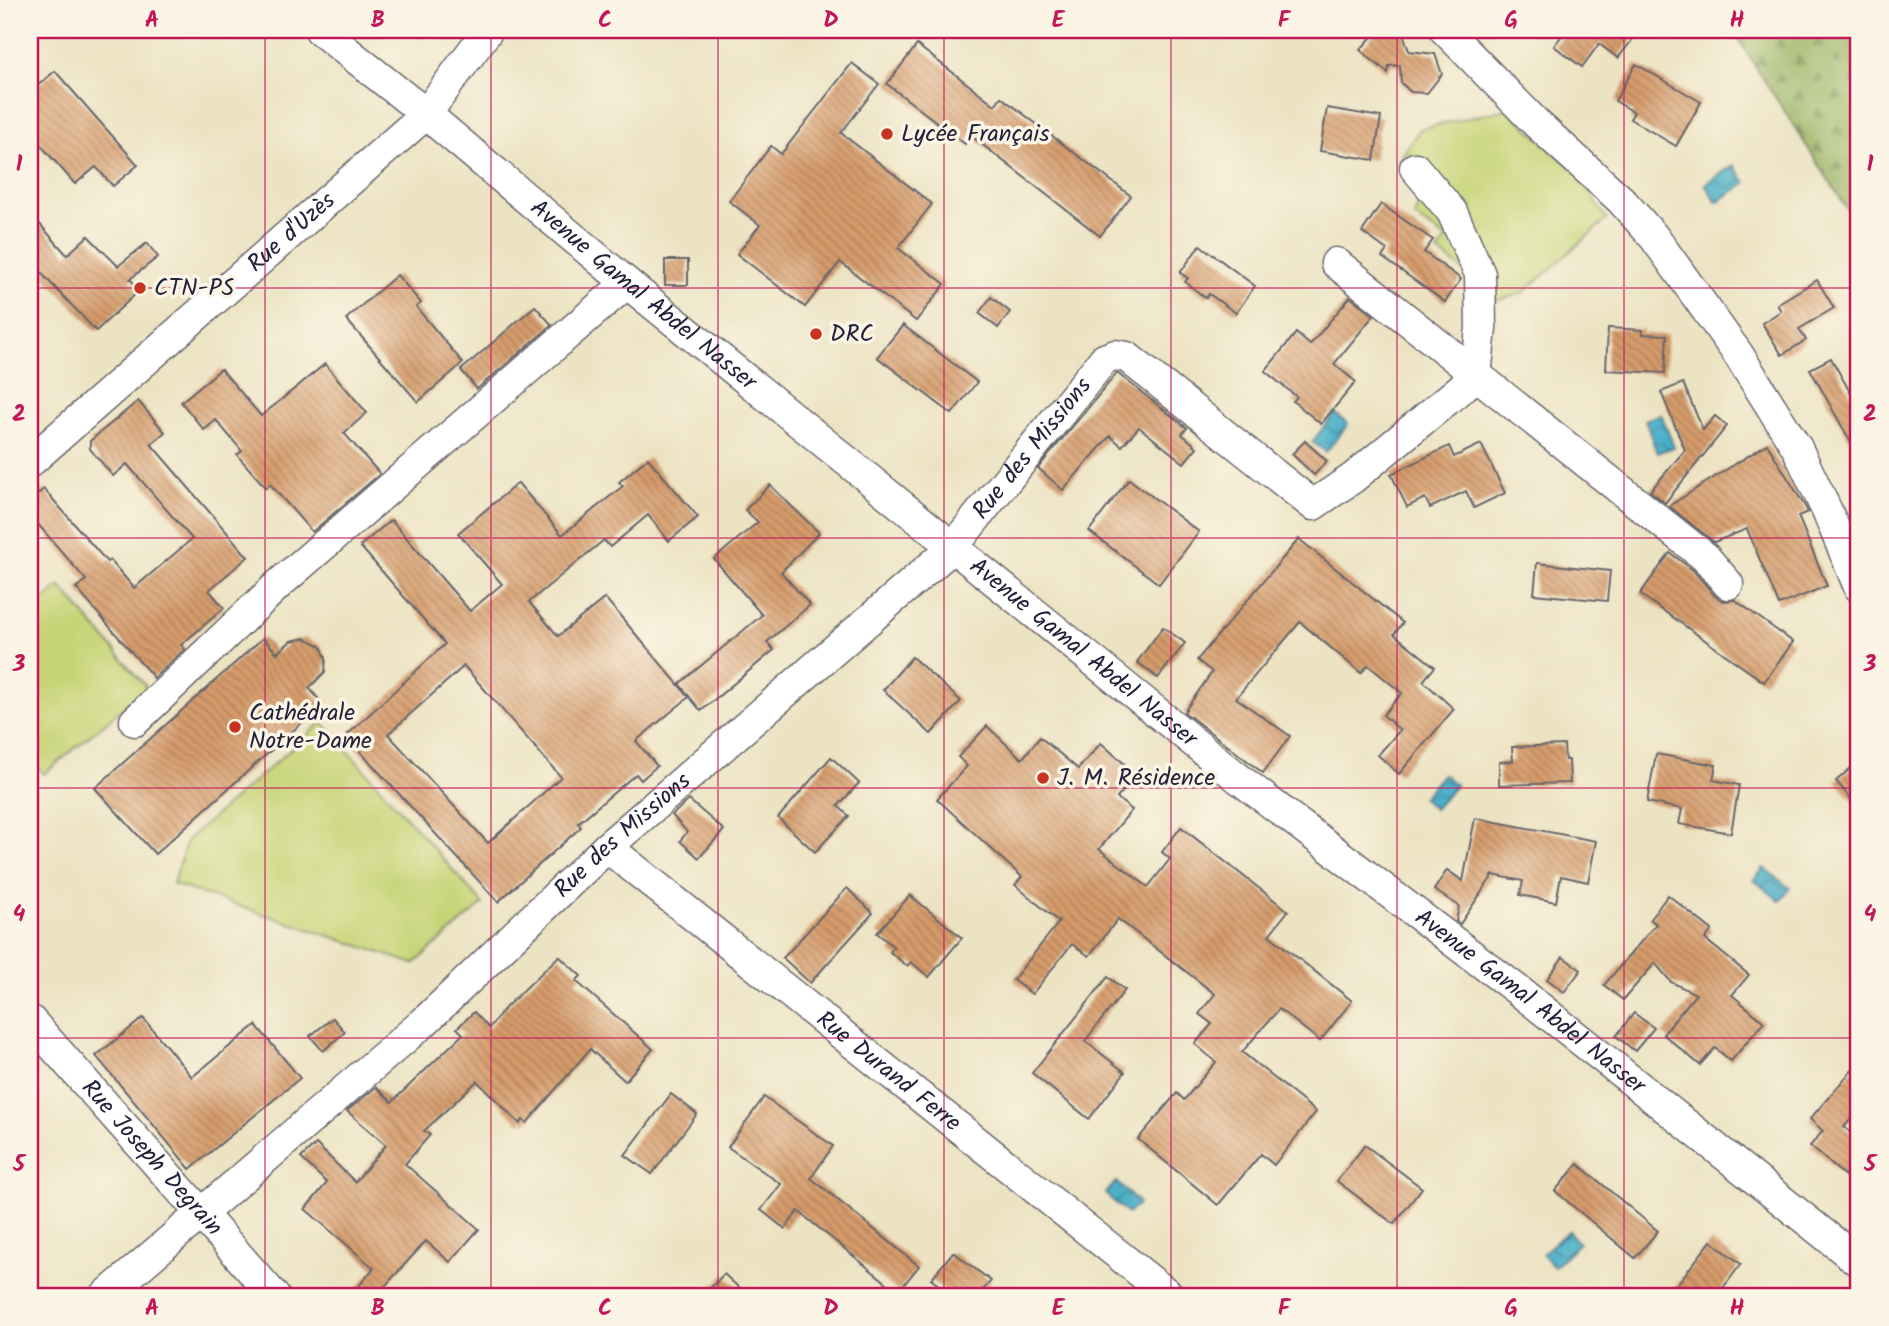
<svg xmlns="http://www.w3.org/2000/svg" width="1889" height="1326" viewBox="0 0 1889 1326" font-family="Kalam,sans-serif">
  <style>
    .green { fill: #c6d476; stroke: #747b58; stroke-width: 2 }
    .forest { fill: url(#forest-firs); stroke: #5f6c51; stroke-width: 2 }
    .water { fill: url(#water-waves); stroke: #366882; stroke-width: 2 }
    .building { fill: url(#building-back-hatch); fill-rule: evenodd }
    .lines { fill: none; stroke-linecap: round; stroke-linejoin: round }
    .minor-casing { stroke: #69666b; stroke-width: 33 }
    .minor { stroke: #fff; stroke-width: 30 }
    .grid { fill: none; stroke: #c2185b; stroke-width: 2; stroke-opacity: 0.55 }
    .poi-dot { fill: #c8321e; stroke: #fcf5e5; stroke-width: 2.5 }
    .labels { text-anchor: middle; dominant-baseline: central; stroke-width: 7; stroke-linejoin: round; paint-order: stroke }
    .poi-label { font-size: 24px; fill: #22223b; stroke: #fcf5e5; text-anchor: start }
    .street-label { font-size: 24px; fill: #22223b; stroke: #fcf5e5 }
    .neatline { fill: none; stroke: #c2185b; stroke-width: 2.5 }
    .grid-label { font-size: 23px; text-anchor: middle; font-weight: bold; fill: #c2185b }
  </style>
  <defs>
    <pattern id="forest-firs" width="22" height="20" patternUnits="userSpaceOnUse" patternTransform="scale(1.75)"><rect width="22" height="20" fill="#9cb667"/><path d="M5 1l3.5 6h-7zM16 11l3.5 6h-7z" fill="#7f9456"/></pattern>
    <pattern id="water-waves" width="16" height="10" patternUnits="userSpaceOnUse" patternTransform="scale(1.75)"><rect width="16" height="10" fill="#49afc8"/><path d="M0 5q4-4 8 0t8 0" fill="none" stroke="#3c8ea4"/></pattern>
    <pattern id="building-back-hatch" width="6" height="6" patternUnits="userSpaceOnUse" patternTransform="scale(1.75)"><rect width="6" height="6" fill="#d69b6a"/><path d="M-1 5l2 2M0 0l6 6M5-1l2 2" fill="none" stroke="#ad7e58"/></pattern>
  </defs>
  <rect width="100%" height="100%" fill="#fcf5e5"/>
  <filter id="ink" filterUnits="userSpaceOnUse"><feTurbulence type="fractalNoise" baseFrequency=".0143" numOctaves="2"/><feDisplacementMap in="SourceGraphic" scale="14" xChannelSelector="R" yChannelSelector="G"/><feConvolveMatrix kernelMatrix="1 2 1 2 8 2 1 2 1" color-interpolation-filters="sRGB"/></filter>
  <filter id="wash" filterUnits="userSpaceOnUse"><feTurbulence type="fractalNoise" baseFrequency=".00686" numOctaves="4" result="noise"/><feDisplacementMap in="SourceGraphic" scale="28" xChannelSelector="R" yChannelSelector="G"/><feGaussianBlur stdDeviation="1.57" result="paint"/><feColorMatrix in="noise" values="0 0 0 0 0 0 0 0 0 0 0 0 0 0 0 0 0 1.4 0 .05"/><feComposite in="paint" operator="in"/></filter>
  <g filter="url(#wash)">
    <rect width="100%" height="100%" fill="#ece3c3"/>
    <g class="green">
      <polygon points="1507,109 1576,172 1607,219 1523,293 1477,306 1467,273 1438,252 1446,239 1414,216 1424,191 1398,162 1420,129"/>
      <polygon points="60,586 147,688 44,774 30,758 30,679 42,668 30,653 30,612"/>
      <polygon points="322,722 483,904 414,964 173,884 187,840"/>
    </g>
    <polygon class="forest" points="1732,30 1859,30 1859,227"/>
    <g class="water">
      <polygon points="1734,165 1746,183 1717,202 1705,184"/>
      <polygon points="1335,413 1348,424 1326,452 1312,442"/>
      <polygon points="1661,414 1674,447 1657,453 1645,420"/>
      <polygon points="1443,774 1456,785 1434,809 1422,798"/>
      <polygon points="1764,868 1790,888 1780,901 1754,880"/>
      <polygon points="1116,1182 1139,1203 1128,1214 1105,1194"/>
      <polygon points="1568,1231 1579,1243 1554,1267 1542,1254"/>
    </g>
    <g id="blocks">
      <g class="building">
        <polygon points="1378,30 1402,30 1409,51 1435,54 1442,74 1427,93 1411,92 1401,83 1400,65 1389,66 1388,73 1360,50"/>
        <polygon points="1566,30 1640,30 1618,58 1599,44 1582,67 1554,46"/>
        <polygon points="917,45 995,105 1001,97 1131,196 1100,236 971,136 965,144 887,84"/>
        <polygon points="852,63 879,84 841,133 932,204 898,248 945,284 916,321 840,262 805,307 737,254 760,225 729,201 771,146 781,154"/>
        <polygon points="1636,64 1701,102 1676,146 1630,119 1634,112 1615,101"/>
        <polygon points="55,71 138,165 113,186 96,167 75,184 30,133 30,92"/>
        <polygon points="1327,108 1381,117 1374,160 1320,151"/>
        <polygon points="1381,204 1433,240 1424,252 1461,279 1445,302 1382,257 1387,250 1362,232"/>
        <polygon points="30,213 67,255 88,236 118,266 147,243 158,257 130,279 140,290 96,331 45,277 30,257"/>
        <polygon points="1200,245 1255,286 1236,313 1209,294 1206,298 1185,282 1188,278 1180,273"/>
        <rect x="665" y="260" width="23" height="25"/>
        <polygon points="397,275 421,303 416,307 463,363 418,402 346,319"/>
        <polygon points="1817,280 1834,308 1799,329 1806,340 1782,355 1762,323 1781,311 1777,304"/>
        <polygon points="991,297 1010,312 998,328 979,313"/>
        <polygon points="1350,297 1374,315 1334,364 1356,382 1321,424 1293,401 1297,397 1265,371 1296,333 1310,345"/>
        <polygon points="535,306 552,325 477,389 461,370"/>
        <polygon points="903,325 977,382 952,414 877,357"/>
        <polygon points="1608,328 1643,330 1643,334 1667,335 1665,373 1606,370"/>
        <polygon points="1831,358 1859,408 1859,457 1810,369"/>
        <polygon points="325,364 367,413 344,433 380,474 312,532 270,484 266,488 237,455 242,451 216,420 204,430 181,402 221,369 261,416"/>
        <polygon points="1117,373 1187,428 1182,434 1197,447 1184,463 1139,427 1122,446 1110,436 1063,490 1038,468"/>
        <polygon points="1683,383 1703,430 1715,416 1727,426 1665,503 1650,491 1685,450 1661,392"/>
        <polygon points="138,401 165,432 151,444 248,557 209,590 224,608 181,645 185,649 154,678 76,588 86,580 30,515 30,500 44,489 107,562 110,560 134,588 192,539 127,464 113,476 90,449 90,441"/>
        <polygon points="1305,441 1327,461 1314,475 1292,454"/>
        <polygon points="1481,444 1505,493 1474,508 1466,491 1430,508 1425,498 1407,507 1391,474 1449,446 1454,457"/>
        <polygon points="1767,444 1806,508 1808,512 1798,516 1827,586 1779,605 1747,529 1714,542 1669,506"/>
        <path d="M648 458 698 517 669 541 648 515 610 547 604 540 529 602 558 636 605 598 689 697 636 741 657 766 641 780 636 774 578 823 581 827 498 902 346 736 445 644 360 546 391 520 470 611 502 584 458 533 518 483 562 535 623 486 619 482ZM464 666 561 777 488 843 388 734Z"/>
        <polygon points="1129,479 1199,532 1159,584 1089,531"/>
        <polygon points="770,485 819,533 781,572 810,605 767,642 774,650 701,711 679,684 762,615 714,559 758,522 745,510"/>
        <polygon points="1299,539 1403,623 1394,634 1435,667 1423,681 1454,709 1399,774 1378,755 1400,730 1383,715 1402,693 1368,665 1361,673 1300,622 1236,698 1290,736 1263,773 1184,712 1212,672 1197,660"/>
        <polygon points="1670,553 1693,570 1715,596 1723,601 1735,600 1793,642 1764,682 1640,594"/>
        <polygon points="1537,563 1610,571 1607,601 1534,594"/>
        <polygon points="1163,627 1185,643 1158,678 1137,662"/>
        <polygon points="263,638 277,653 291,641 305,638 321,646 326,658 325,672 309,688 323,704 155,854 95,788"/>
        <polygon points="912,657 961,701 931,734 883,690"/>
        <polygon points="987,726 1022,759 1040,737 1078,769 1101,743 1137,775 1117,798 1132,810 1099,849 1148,887 1170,859 1162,852 1181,827 1288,911 1269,935 1352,1001 1320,1041 1279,1009 1242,1052 1316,1112 1274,1165 1261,1154 1218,1205 1138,1139 1177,1093 1184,1100 1216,1062 1195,1044 1212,1024 1199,1014 1215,994 1118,919 1089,956 1072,944 1032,994 1013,980 1059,922 1015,885 1022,877 937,799 967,766 958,757"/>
        <polygon points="1564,745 1565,760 1569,760 1570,783 1499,785 1499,762 1513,761 1512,747"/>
        <polygon points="1656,754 1716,765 1713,780 1739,785 1731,833 1679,824 1682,809 1647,802"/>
        <polygon points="831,757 859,783 838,806 849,816 815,852 778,818"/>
        <polygon points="1859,761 1859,808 1836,781"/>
        <polygon points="689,800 724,830 699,858 680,841 687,832 672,815"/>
        <polygon points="1475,818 1596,841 1588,882 1561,876 1556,902 1520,895 1523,881 1493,875 1460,924 1456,921 1459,906 1434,890 1447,870 1463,881"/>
        <polygon points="847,888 873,913 810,983 783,958"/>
        <polygon points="910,895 962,938 929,977 911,962 907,966 890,952 894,947 877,933"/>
        <polygon points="1668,895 1712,930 1705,939 1749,975 1732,995 1764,1022 1731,1061 1715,1048 1700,1065 1663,1034 1696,994 1671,982 1655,963 1623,1000 1604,985 1656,924 1650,919"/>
        <polygon points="559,956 581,976 576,981 653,1049 625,1081 590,1049 527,1123 523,1120 520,1124 477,1081 424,1131 430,1135 405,1164 479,1229 450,1262 426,1241 376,1296 350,1296 374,1268 305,1209 327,1183 301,1158 316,1144 355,1182 386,1145 347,1111 376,1087 392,1102 463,1034 457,1028 474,1012 489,1028 505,1008"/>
        <polygon points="1563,957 1581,970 1564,992 1547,979"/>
        <polygon points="1108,977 1125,990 1085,1041 1125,1072 1089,1119 1032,1073"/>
        <polygon points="1634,1013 1654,1028 1635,1051 1616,1036"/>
        <polygon points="143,1018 192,1077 256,1025 300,1078 190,1169 96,1056"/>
        <polygon points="333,1018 345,1032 323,1051 310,1036"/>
        <polygon points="1859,1062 1859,1110 1844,1127 1859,1139 1859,1188 1810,1146 1823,1131 1810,1119"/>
        <polygon points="671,1094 697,1114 652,1174 625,1155"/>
        <polygon points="764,1097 833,1146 811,1178 919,1266 898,1292 798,1211 785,1229 761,1210 781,1184 728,1147"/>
        <polygon points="1365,1145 1422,1188 1394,1224 1337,1181"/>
        <polygon points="1578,1164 1658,1231 1635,1258 1555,1191"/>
        <polygon points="1711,1241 1741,1264 1717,1296 1668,1296"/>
        <polygon points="953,1252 991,1281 978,1296 952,1296 931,1279"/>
        <polygon points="724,1274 748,1296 703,1296"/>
      </g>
    </g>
  </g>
  <g filter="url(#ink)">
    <use href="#blocks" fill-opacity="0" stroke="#69666b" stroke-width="2"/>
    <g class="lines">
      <defs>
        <g id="minor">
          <path id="s1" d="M320 30 426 114 627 283 1238 778 1524 995 1859 1262"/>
          <polyline points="1445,30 1537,124 1621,200 1654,237 1738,354 1797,448 1827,511 1859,587"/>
          <polyline points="1336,263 1705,557 1728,584"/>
          <path id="s2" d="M30 462 426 114 488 30"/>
          <polyline points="135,721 280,583 627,283"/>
          <path id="s3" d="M607 847 1170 1296"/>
          <path id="s4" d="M30 1020 274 1296"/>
          <path id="s5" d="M105 1296 424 1022 607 847 952 548 1104 359 1115 355 1127 357 1313 505 1353 478 1476 376 1481 328 1480 274 1452 212 1415 168"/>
        </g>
      </defs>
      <use href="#minor" class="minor-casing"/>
      <use href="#minor" class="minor"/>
    </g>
  </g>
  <path class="grid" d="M265 30V1296M491 30V1296M718 30V1296M944 30V1296M1171 30V1296M1397 30V1296M1624 30V1296M30 288H1859M30 538H1859M30 788H1859M30 1038H1859"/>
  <g class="poi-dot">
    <circle cx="887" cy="134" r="7"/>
    <circle cx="140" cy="288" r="7"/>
    <circle cx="816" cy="334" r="7"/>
    <circle cx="235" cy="727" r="7"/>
    <circle cx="1043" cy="778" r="7"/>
  </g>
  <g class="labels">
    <g class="poi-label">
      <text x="901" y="134">Lycée Français</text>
      <text x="154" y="288">CTN-PS</text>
      <text x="830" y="334">DRC</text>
      <text x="249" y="713">Cathédrale<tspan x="249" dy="28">Notre-Dame</tspan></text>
      <text x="1057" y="778">J. M. Résidence</text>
    </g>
    <g class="street-label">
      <text stroke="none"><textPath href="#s2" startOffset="348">Rue d'Uzès</textPath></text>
      <text stroke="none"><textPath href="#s1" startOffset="418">Avenue Gamal Abdel Nasser</textPath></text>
      <text stroke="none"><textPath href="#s5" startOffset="1258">Rue des Missions</textPath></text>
      <text stroke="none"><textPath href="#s1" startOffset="985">Avenue Gamal Abdel Nasser</textPath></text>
      <text stroke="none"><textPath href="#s5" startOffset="693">Rue des Missions</textPath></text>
      <text stroke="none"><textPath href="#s1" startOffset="1552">Avenue Gamal Abdel Nasser</textPath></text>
      <text stroke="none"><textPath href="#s3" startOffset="360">Rue Durand Ferre</textPath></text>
      <text stroke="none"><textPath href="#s4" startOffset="184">Rue Joseph Degrain</textPath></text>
    </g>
  </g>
  <rect width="1889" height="1326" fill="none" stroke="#fcf5e5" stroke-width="77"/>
  <rect x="38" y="38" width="1812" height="1250" class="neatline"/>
  <g class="grid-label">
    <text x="152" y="27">A</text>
    <text x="378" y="27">B</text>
    <text x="605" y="27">C</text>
    <text x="831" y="27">D</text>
    <text x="1058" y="27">E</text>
    <text x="1284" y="27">F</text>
    <text x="1511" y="27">G</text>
    <text x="1737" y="27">H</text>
    <text x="19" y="171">1</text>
    <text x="1870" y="171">1</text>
    <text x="19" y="421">2</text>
    <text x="1870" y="421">2</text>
    <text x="19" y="671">3</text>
    <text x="1870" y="671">3</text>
    <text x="19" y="921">4</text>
    <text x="1870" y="921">4</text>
    <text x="19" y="1171">5</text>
    <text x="1870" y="1171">5</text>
    <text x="152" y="1315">A</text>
    <text x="378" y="1315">B</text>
    <text x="605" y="1315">C</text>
    <text x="831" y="1315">D</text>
    <text x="1058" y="1315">E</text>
    <text x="1284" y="1315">F</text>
    <text x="1511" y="1315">G</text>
    <text x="1737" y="1315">H</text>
  </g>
</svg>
